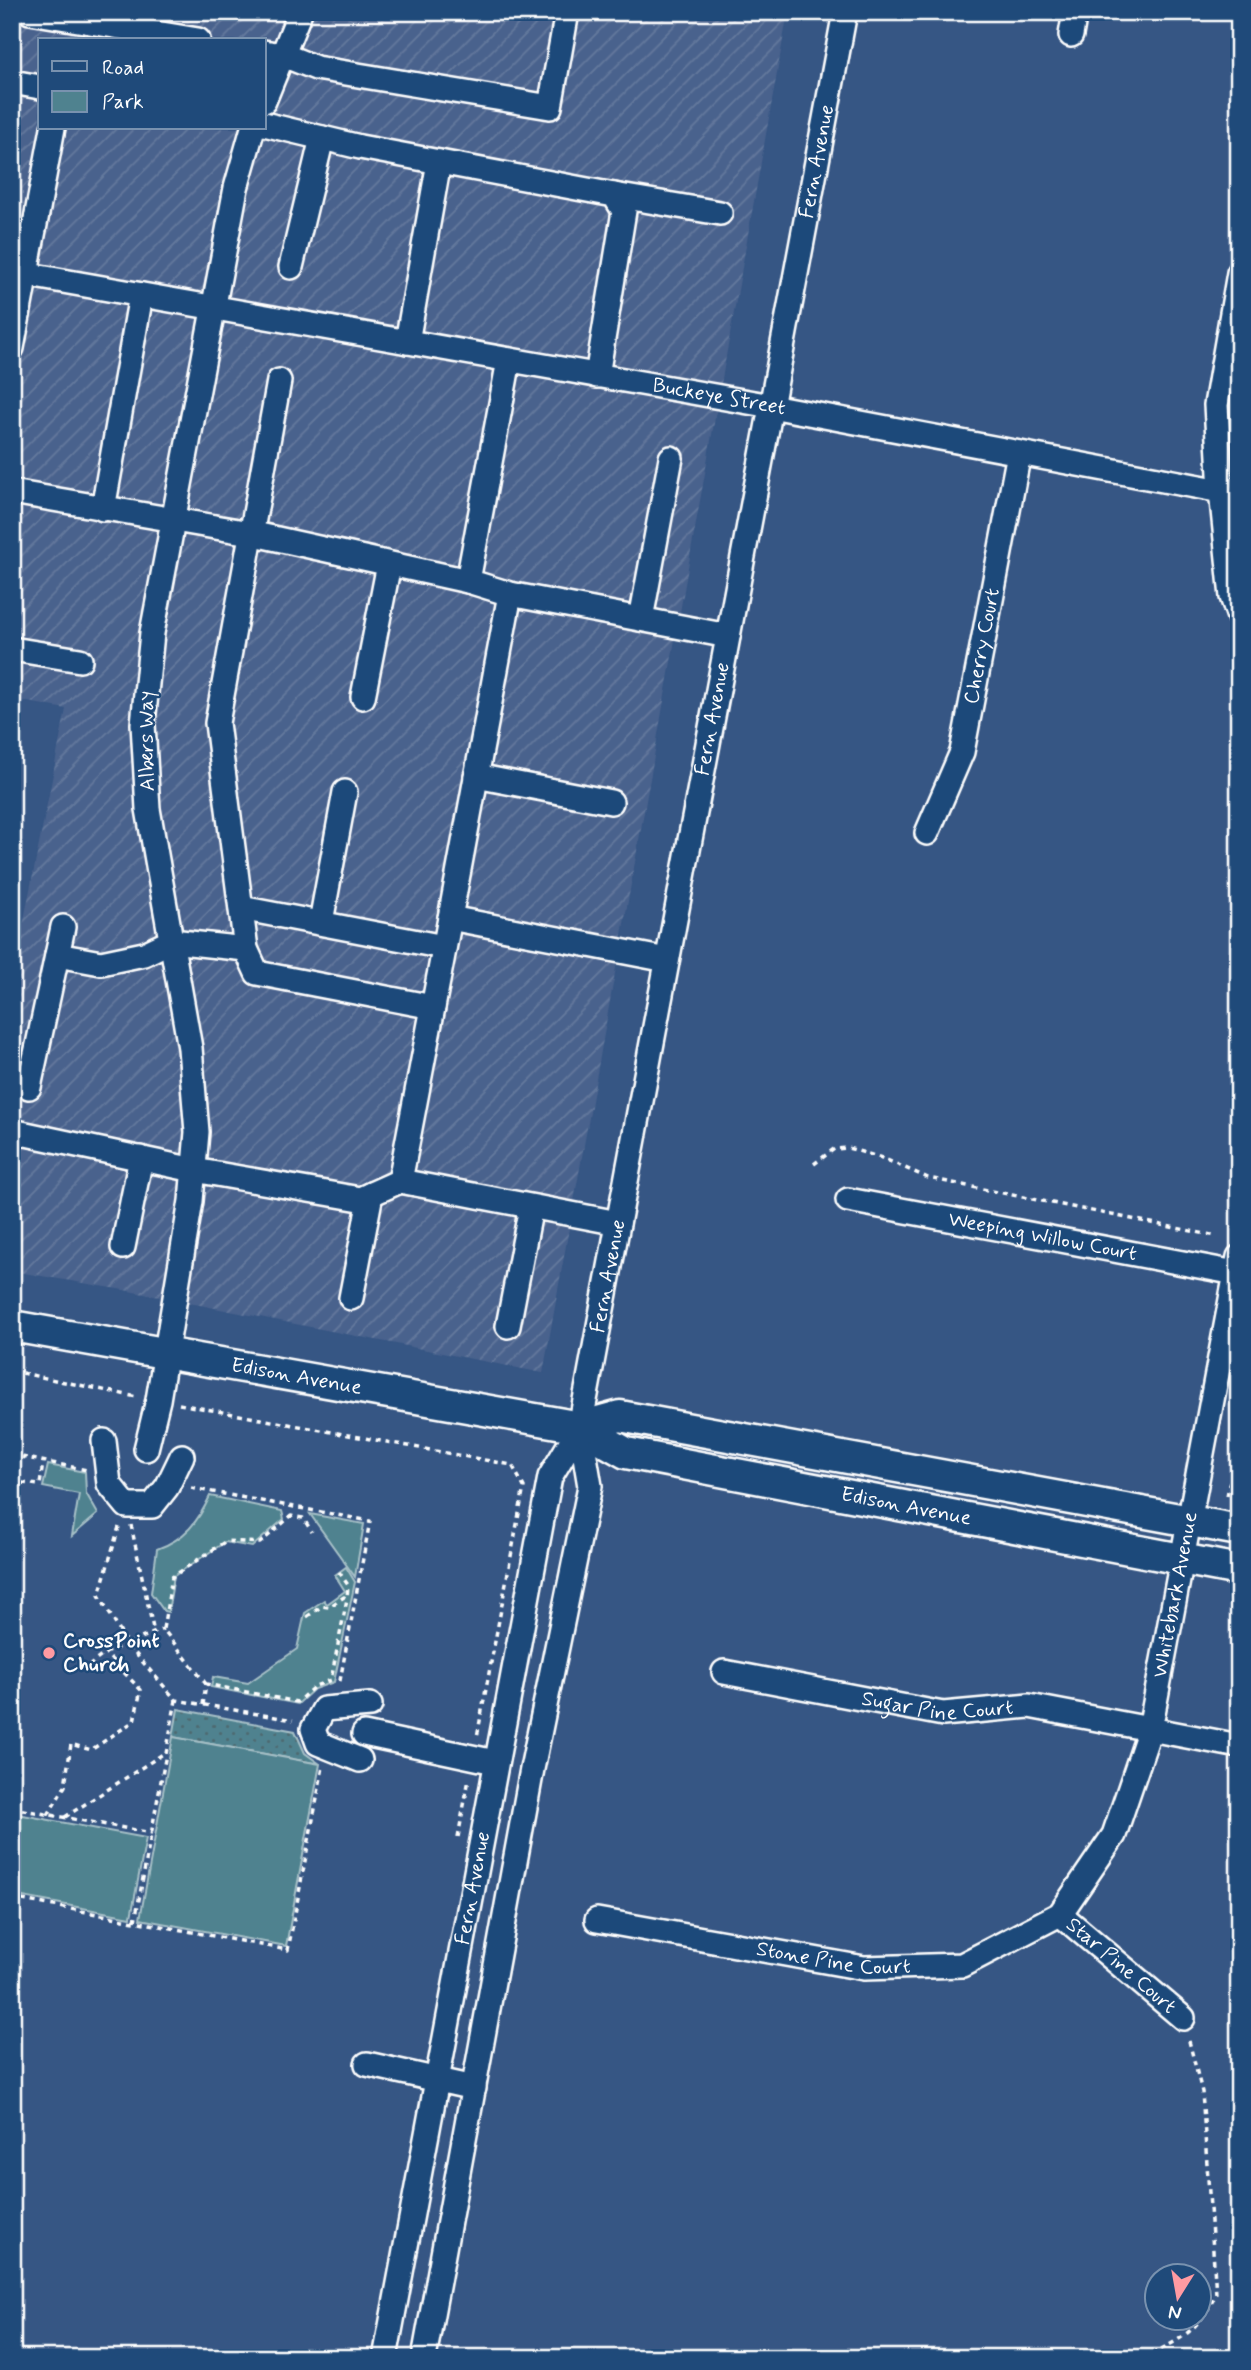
<svg xmlns="http://www.w3.org/2000/svg" width="1251" height="2370" viewBox="0 0 1251 2370" font-family="Mynerve,sans-serif">
  <style>
    .industrial { fill: url(#industrial-furrows); fill-rule: evenodd }
    .grass { fill: url(#grass-dots); stroke: #a7c0c7; stroke-width: 2 }
    .green { fill: #4f828f; stroke: #a7c0c7; stroke-width: 2 }
    .lines { fill: none; stroke-linecap: round; stroke-linejoin: round }
    .minor-casing { stroke: #fff; stroke-width: 28 }
    .major-casing { stroke: #fff; stroke-width: 35 }
    .path { stroke: #fff; stroke-width: 3.5; stroke-dasharray: 5 5; stroke-linecap: butt }
    .minor { stroke: #1f4a7a; stroke-width: 23 }
    .major { stroke: #1f4a7a; stroke-width: 30 }
    .poi-dot { fill: #ff9aa2; stroke: #1f4a7a; stroke-width: 2.5 }
    .labels { text-anchor: middle; dominant-baseline: central; stroke-width: 5; stroke-linejoin: round; paint-order: stroke }
    .street-label { font-size: 21px; fill: #fff; stroke: #1f4a7a }
    .poi-label { font-size: 21px; font-weight: bold; fill: #fff; stroke: #1f4a7a; text-anchor: start }
  </style>
  <defs>
    <pattern id="industrial-furrows" width="10" height="10" patternUnits="userSpaceOnUse" patternTransform="scale(1.75)"><rect width="10" height="10" fill="#4a628d"/><path d="M-1 1l2-2M0 10L10 0M9 11l2-2" fill="none" stroke="#657a9e"/></pattern>
    <pattern id="grass-dots" width="8" height="8" patternUnits="userSpaceOnUse" patternTransform="scale(1.75)"><rect width="8" height="8" fill="#4f828f"/><path d="M2 2h.1M6 6h.1" fill="none" stroke="#4e6a71" stroke-width="1.8" stroke-linecap="round"/></pattern>
  </defs>
  <rect width="100%" height="100%" fill="#365684"/>
  <filter id="ink" filterUnits="userSpaceOnUse"><feTurbulence type="fractalNoise" baseFrequency=".0143" numOctaves="2"/><feDisplacementMap in="SourceGraphic" scale="14" xChannelSelector="R" yChannelSelector="G"/><feConvolveMatrix kernelMatrix="1 2 1 2 8 2 1 2 1" color-interpolation-filters="sRGB"/></filter>
  <g filter="url(#ink)">
    <path class="industrial" d="M12 12H788L543 1373 124 1290 12 1271V980L66 709 12 699ZM40 40H264V128H40Z"/>
    <polygon class="grass" points="178,1709 295,1731 305,1753 320,1764 173,1737"/>
    <g class="green">
      <polygon points="48,1465 85,1472 86,1493 98,1514 72,1536 79,1494 43,1487"/>
      <path d="M210 1496 282 1511 284 1519 252 1547 225 1542 174 1576 168 1612 164 1611 151 1593 157 1549C185 1539 198 1522 210 1496Z"/>
      <polygon points="310,1514 364,1524 355,1577"/>
      <polygon points="346,1567 355,1582 334,1682 314,1689 298,1704 211,1687 213,1677 248,1683 297,1649 305,1613 324,1600 327,1604 345,1591 335,1575"/>
      <polygon points="173,1737 320,1764 286,1946 140,1919"/>
      <polygon points="12,1813 146,1838 131,1917 12,1895"/>
    </g>
    <g class="lines">
      <defs>
        <g id="minor">
          <polyline points="30,12 198,40"/>
          <polyline points="1071,35 1075,12"/>
          <polyline points="264,52 283,55 316,68 550,107 567,12"/>
          <polyline points="12,82 40,87"/>
          <polyline points="264,101 300,12"/>
          <polyline points="264,124 360,147 614,195 624,211 597,376"/>
          <polyline points="614,195 720,213"/>
          <polyline points="291,267 322,138"/>
          <path id="s1" d="M12 272 771 406 1221 491"/>
          <polyline points="1239,273 1216,405 1221,491 1232,597 1239,617"/>
          <polyline points="407,342 439,162"/>
          <polyline points="12,348 53,128"/>
          <polyline points="279,381 217,723 246,949 257,973 433,1007"/>
          <polyline points="12,492 250,533 468,581"/>
          <polyline points="103,509 141,295"/>
          <polyline points="510,594 728,636"/>
          <polyline points="641,619 671,458"/>
          <polyline points="12,649 80,660"/>
          <polyline points="363,697 389,564"/>
          <polyline points="476,776 611,802"/>
          <path id="s2" d="M927 833 962 752 1019 453"/>
          <polyline points="241,908 444,947"/>
          <polyline points="450,918 510,594 468,581 509,360"/>
          <polyline points="321,922 345,792"/>
          <polyline points="57,955 101,963 144,954 171,941 246,949"/>
          <polyline points="29,1087 63,927"/>
          <polyline points="12,1131 194,1170 360,1199 400,1181"/>
          <path id="s3" d="M848 1200 1236 1273"/>
          <polyline points="618,1223 400,1181 450,918 667,960"/>
          <polyline points="123,1247 141,1158"/>
          <polyline points="351,1298 371,1194"/>
          <polyline points="508,1326 531,1207"/>
          <polyline points="104,1441 109,1484 127,1506 152,1506 167,1487 182,1456"/>
          <polyline points="146,1449 158,1400 191,1201 197,1132 190,1048 148,809 143,724 152,633 236,188 253,128"/>
          <path id="s4" d="M724 1672 943 1714 1029 1706 1239 1746"/>
          <polyline points="364,1734 495,1762"/>
          <polyline points="360,1760 318,1743 313,1729 324,1709 370,1705"/>
          <path id="s5" d="M1060 1914 1183 2018"/>
          <path id="s6" d="M597 1920 864 1968 962 1965 1060 1914 1114 1835 1150 1729 1239 1257"/>
          <polyline points="367,2064 474,2088"/>
          <path id="s7" d="M385 2358 550 1477 580 1427 845 12"/>
          <polyline points="424,2358 532,1769 590,1486 580,1427"/>
        </g>
        <g id="major">
          <path id="s8" d="M12 1326 580 1427 626 1453 1239 1570"/>
          <polyline points="580,1427 620,1416 1239,1530"/>
        </g>
      </defs>
      <use href="#minor" class="minor-casing"/>
      <use href="#major" class="major-casing"/>
      <g class="path">
        <polyline points="814,1164 834,1149 848,1148 882,1158 928,1178 1216,1236"/>
        <polyline points="12,1371 137,1397"/>
        <polyline points="179,1404 512,1465 524,1487 477,1737"/>
        <polyline points="12,1455 87,1470"/>
        <polyline points="12,1482 40,1485 43,1462"/>
        <polyline points="191,1488 370,1521 339,1686"/>
        <polyline points="1227,1496 1239,1433"/>
        <polyline points="131,1525 154,1633"/>
        <polyline points="119,1527 99,1595 127,1644 176,1700 293,1720"/>
        <polyline points="339,1572 348,1585 347,1599"/>
        <polyline points="89,1666 105,1653 163,1629"/>
        <polyline points="206,1684 163,1629 172,1577 226,1541 260,1543 291,1516 303,1518 312,1532"/>
        <polyline points="203,1705 206,1684 297,1702 315,1686 331,1680 347,1599 344,1597 329,1607 322,1606 305,1618"/>
        <polyline points="12,1808 152,1833"/>
        <polyline points="48,1815 65,1786 71,1744 91,1750 134,1721 141,1690 105,1653"/>
        <polyline points="65,1817 166,1752"/>
        <polyline points="458,1837 469,1779"/>
        <polyline points="12,1898 288,1950 323,1767"/>
        <polyline points="135,1921 176,1700"/>
        <path d="M1143 2358C1180 2340 1198 2332 1216 2294L1202 2092 1188 2037"/>
      </g>
      <use href="#minor" class="minor"/>
      <use href="#major" class="major"/>
    </g>
  </g>
  <circle class="poi-dot" cx="49" cy="1653" r="7"/>
  <g class="labels">
    <g class="street-label">
      <text stroke="none"><textPath href="#s7" startOffset="2242">Fern Avenue</textPath></text>
      <text stroke="none"><textPath href="#s1" startOffset="718">Buckeye Street</textPath></text>
      <text stroke="none"><textPath href="#s2" startOffset="196">Cherry Court</textPath></text>
      <text stroke="none"><textPath href="#s7" startOffset="1675">Fern Avenue</textPath></text>
      <text transform="translate(147 741) rotate(-91)">Albers Way</text>
      <text stroke="none"><textPath href="#s3" startOffset="198">Weeping Willow Court</textPath></text>
      <text stroke="none"><textPath href="#s7" startOffset="1108">Fern Avenue</textPath></text>
      <text stroke="none"><textPath href="#s8" startOffset="289">Edison Avenue</textPath></text>
      <text stroke="none"><textPath href="#s8" startOffset="915">Edison Avenue</textPath></text>
      <text stroke="none"><textPath href="#s6" startOffset="824">Whitebark Avenue</textPath></text>
      <text stroke="none"><textPath href="#s4" startOffset="217">Sugar Pine Court</textPath></text>
      <text stroke="none"><textPath href="#s7" startOffset="478">Fern Avenue</textPath></text>
      <text stroke="none"><textPath href="#s6" startOffset="240">Stone Pine Court</textPath></text>
      <text stroke="none"><textPath href="#s5" startOffset="80">Star Pine Court</textPath></text>
    </g>
    <g class="poi-label">
      <text x="63" y="1641">CrossPoint<tspan x="63" dy="24">Church</tspan></text>
    </g>
  </g>
  <rect width="1251" height="2370" fill="none" stroke="#1f4a7a" stroke-width="42"/>
  <rect x="21" y="21" width="1209" height="2328" fill="none" stroke="#fff" stroke-width="2.5" filter="url(#ink)"/>
  <rect x="38" y="38" width="228" height="91" fill="#1f4a7a" stroke="#7992af" stroke-width="2"/>
  <rect x="52" y="61" width="35" height="10" fill="#1f4a7a" stroke="#7992af" stroke-width="2"/>
  <text x="102" y="74" font-size="21" fill="#ffffff">Road</text>
  <rect x="52" y="91" width="35" height="21" fill="#4f828f" stroke="#7992af" stroke-width="2"/>
  <text x="102" y="108" font-size="21" fill="#ffffff">Park</text>
  <g transform="translate(1178 2297) rotate(191)"><circle r="33" fill="#1f4a7a" stroke="#7992af" stroke-width="2"/>
  <path d="M0-5L12 26L0 18L-12 26Z" fill="#ff9aa2"/>
  <text y="-10" font-size="19" font-weight="bold" text-anchor="middle" fill="#ffffff">N</text>
  </g>
</svg>
